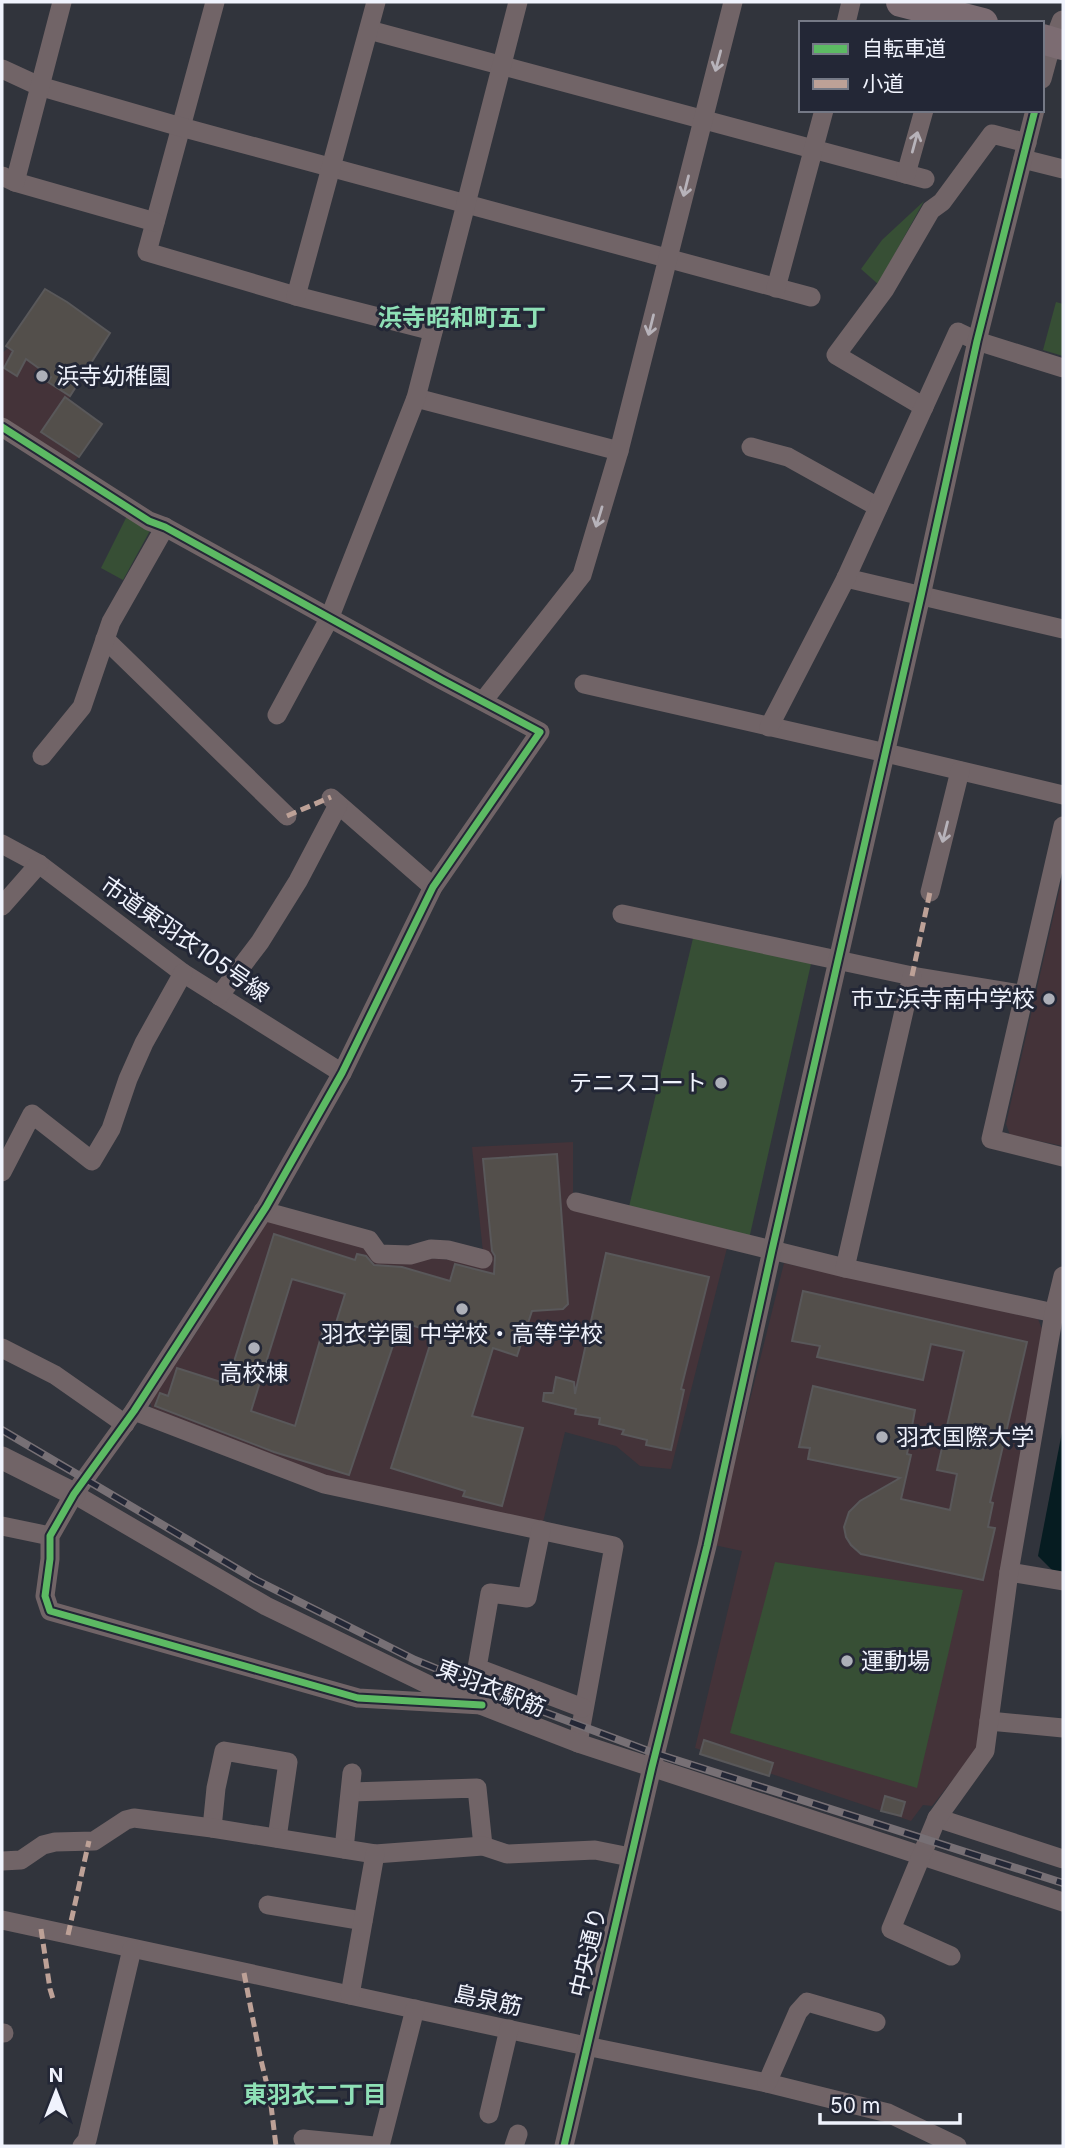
<svg xmlns="http://www.w3.org/2000/svg" width="1065" height="2148" viewBox="0 0 1065 2148" font-family="Inter,'Noto Sans JP',sans-serif">
  <style>
    .education { fill: #443339 }
    .green { fill: #374f35 }
    .water { fill: #061c21 }
    .building { fill: #534f4b; stroke: #59585a; stroke-width: 2; fill-rule: evenodd }
    .lines { fill: none; stroke-linecap: round; stroke-linejoin: round }
    .minor { stroke: #716467; stroke-width: 19 }
    .tertiary { stroke: #716467; stroke-width: 23 }
    .primary { stroke: #7c6c72; stroke-width: 30 }
    .rail-casing { stroke: #777075; stroke-width: 8 }
    .rail { stroke: #232736; stroke-width: 5; stroke-dasharray: 16; stroke-linecap: butt }
    .quiet { stroke: #bda197; stroke-width: 5; stroke-dasharray: 10 5; stroke-linecap: butt }
    .cycleway-casing { stroke: #232736; stroke-width: 11 }
    .cycleway { stroke: #5cba63; stroke-width: 7 }
    .oneway { stroke: #b7b3ba }
    .poi-dot { fill: #adb0b9; stroke: #232736; stroke-width: 2.5 }
    .labels { text-anchor: middle; dominant-baseline: central; stroke-width: 6; stroke-linejoin: round; paint-order: stroke }
    .poi-label { font-size: 23px; fill: #f0f3fd; stroke: #232736; text-anchor: start }
    .street-label { font-size: 23px; fill: #f0f3fd; stroke: #232736 }
    .neighbourhood-label { font-size: 24px; font-weight: bold; fill: #8ee0b6; stroke: #232736 }
  </style>
  <rect width="100%" height="100%" fill="#31343c"/>
  <g class="education">
    <polygon points="67,302 110,333 69,399 102,424 79,457 72,463 2,419 2,353"/>
    <polygon points="1063,874 1063,1146 1010,1135 1006,1124"/>
    <polygon points="573,1142 573,1206 728,1244 671,1469 640,1466 616,1446 565,1432 542,1526 338,1484 152,1408 149,1400 182,1355 270,1217 409,1257 484,1262 472,1147"/>
    <polygon points="784,1263 1038,1319 1042,1329 978,1748 932,1806 923,1805 911,1821 695,1748 742,1551 714,1545"/>
  </g>
  <g class="green">
    <polygon points="924,201 878,284 861,269 882,240"/>
    <polygon points="1056,302 1063,304 1063,356 1043,350"/>
    <polygon points="128,514 152,527 123,580 101,568"/>
    <polygon points="695,930 813,955 749,1239 628,1211"/>
    <polygon points="775,1562 963,1590 917,1788 730,1733"/>
  </g>
  <polygon class="water" points="1063,1427 1063,1573 1053,1571 1038,1556"/>
  <g class="building">
    <polygon points="45,289 67,302 110,333 70,396 48,382 51,377 26,359 17,376 4,368 13,351 6,346"/>
    <polygon points="65,397 102,424 79,457 41,432"/>
    <path d="M557 1154 568 1304 563 1309 532 1311 517 1356 493 1348 472 1416 523 1428 502 1506 463 1496 465 1491 391 1468 434 1332 401 1322 349 1475 274 1452 155 1406 160 1393 168 1396 177 1368 227 1384 274 1234 355 1260 357 1254 366 1256 374 1265 402 1267 450 1281 455 1264 494 1274 495 1256 492 1251 483 1159ZM292 1279 345 1294 335 1326 325 1323 295 1426 251 1411Z"/>
    <polygon points="606,1253 709,1277 681,1389 684,1390 671,1450 646,1445 647,1440 622,1434 624,1430 599,1424 600,1418 575,1414 576,1409 543,1401 544,1393 553,1393 556,1377 574,1382 575,1394"/>
    <polygon points="803,1291 1027,1342 990,1502 993,1503 988,1527 995,1528 983,1580 861,1554 851,1545 846,1537 844,1527 849,1512 860,1501 900,1478 808,1459 810,1448 799,1447 813,1386 915,1410 907,1454 911,1455 901,1499 950,1510 957,1474 937,1470 964,1351 931,1344 923,1380 817,1357 820,1346 792,1341"/>
    <polygon points="704,1740 773,1763 769,1776 700,1754"/>
    <polygon points="885,1796 905,1802 901,1816 881,1811"/>
  </g>
  <g class="lines">
    <g class="minor">
      <polyline points="215,2 147,252 296,296 433,331"/>
      <polyline points="846,23 851,2"/>
      <polyline points="369,30 925,179"/>
      <polyline points="2,69 39,86 181,127 811,297"/>
      <polyline points="1042,79 1048,57 1055,43"/>
      <polyline points="1023,159 1063,169"/>
      <polyline points="906,174 924,110"/>
      <polyline points="2,176 15,182 155,222"/>
      <polyline points="15,182 62,2"/>
      <polyline points="776,288 824,110"/>
      <polyline points="296,296 376,2"/>
      <polyline points="416,398 619,451"/>
      <polyline points="924,407 836,355 885,289 931,210 942,202 992,134 1027,143"/>
      <polyline points="2,427 149,521 165,527 442,680 540,732 433,887 342,1073 266,1207 134,1411 74,1494 50,1536 50,1559 45,1596 50,1611 358,1698 482,1705"/>
      <polyline points="751,447 788,457 878,507"/>
      <polyline points="846,578 1063,629"/>
      <polyline points="105,639 287,816"/>
      <polyline points="584,684 886,753 1063,795"/>
      <polyline points="483,701 582,575 619,451 733,2"/>
      <polyline points="277,715 329,619 416,398 518,2"/>
      <polyline points="769,727 846,578 958,332 977,341 1063,368"/>
      <polyline points="42,756 82,707 111,622 165,527"/>
      <polyline points="331,798 433,887"/>
      <polyline points="1063,826 991,1139 1063,1157"/>
      <polyline points="2,844 39,864 183,973 342,1073"/>
      <polyline points="930,892 960,771"/>
      <polyline points="2,906 39,864"/>
      <polyline points="622,914 912,976 1026,995"/>
      <polyline points="219,996 260,942 298,881 338,805"/>
      <polyline points="2,1172 32,1114 92,1161 111,1129 128,1079 144,1043 183,973"/>
      <polyline points="576,1202 845,1268 1054,1313"/>
      <polyline points="263,1211 369,1240 379,1254 410,1255 431,1249 448,1250 483,1259"/>
      <polyline points="845,1268 912,976"/>
      <polyline points="2,1348 55,1375 125,1424"/>
      <polyline points="134,1411 324,1484 614,1546 578,1743"/>
      <polyline points="74,1494 266,1606 429,1685 578,1743 1063,1902"/>
      <polyline points="2,1526 50,1536"/>
      <polyline points="541,1530 527,1598 490,1593 477,1668 583,1708"/>
      <polyline points="1009,1572 1063,1581"/>
      <polyline points="989,1721 1063,1728"/>
      <polyline points="351,1792 477,1788 483,1846"/>
      <polyline points="937,1818 1063,1859"/>
      <polyline points="212,1828 216,1788 224,1751 288,1762 277,1838"/>
      <polyline points="344,1849 352,1773"/>
      <polyline points="2,1861 21,1860 43,1845 55,1842 94,1841 126,1820 134,1818 212,1828 375,1854 483,1846 507,1854 595,1850 630,1857"/>
      <polyline points="268,1905 363,1921"/>
      <polyline points="2,1920 586,2046 767,2083 888,2113 957,2146"/>
      <polyline points="951,1956 891,1929 937,1818 985,1751 1009,1572 1054,1313 1063,1276"/>
      <polyline points="350,1995 375,1854"/>
      <polyline points="2,2033 4,2033"/>
      <polyline points="767,2083 798,2012 807,2002 876,2022"/>
      <polyline points="489,2114 509,2029"/>
      <polyline points="303,2139 374,2146"/>
      <polyline points="82,2146 87,2140 132,1949"/>
      <polyline points="380,2146 415,2009"/>
      <polyline points="514,2146 518,2134"/>
      <polyline points="564,2146 652,1767 707,1546 772,1250 921,596 977,341 1035,110"/>
    </g>
    <g class="tertiary">
      <polyline points="1055,43 1063,22"/>
      <polyline points="2,1458 74,1494"/>
    </g>
    <g class="primary">
      <polyline points="901,2 983,23"/>
      <polyline points="1042,39 1063,45"/>
    </g>
    <defs>
      <polyline id="rail" points="2,1430 256,1580 415,1660 536,1709 651,1752 1063,1883"/>
    </defs>
    <use href="#rail" class="rail-casing"/>
    <use href="#rail" class="rail"/>
    <g class="quiet">
      <polyline points="287,816 331,797"/>
      <polyline points="912,976 930,892"/>
      <polyline points="41,1929 50,1989 54,2002"/>
      <polyline points="68,1935 89,1841"/>
      <polyline points="244,1973 260,2056 270,2097 276,2146"/>
    </g>
    <defs>
      <g id="cycleway">
        <polyline points="2,427 149,521 165,527 442,680 540,732 433,887 342,1073 266,1207 134,1411 74,1494 50,1536 50,1559 45,1596 50,1611 358,1698 482,1705"/>
        <polyline points="564,2146 652,1767 707,1546 772,1250 921,596 977,341 1035,110"/>
      </g>
    </defs>
    <use href="#cycleway" class="cycleway-casing"/>
    <use href="#cycleway" class="cycleway"/>
  </g>
  <defs><path id="oneway-shaft" d="M-6 0H5M1.5-3L5.5 0L1.5 3" fill="none" stroke-width="1.6" stroke-linecap="round" stroke-linejoin="round" transform="scale(1.75)"/></defs>
  <g class="oneway">
    <use href="#oneway-shaft" transform="translate(718 61) rotate(105)"/>
    <use href="#oneway-shaft" transform="translate(915 142) rotate(-75)"/>
    <use href="#oneway-shaft" transform="translate(686 186) rotate(104)"/>
    <use href="#oneway-shaft" transform="translate(651 325) rotate(104)"/>
    <use href="#oneway-shaft" transform="translate(599 517) rotate(107)"/>
    <use href="#oneway-shaft" transform="translate(945 832) rotate(104)"/>
  </g>
  <g class="poi-dot">
    <circle cx="42" cy="376" r="7"/>
    <circle cx="1049" cy="999" r="7"/>
    <circle cx="721" cy="1083" r="7"/>
    <circle cx="462" cy="1309" r="7"/>
    <circle cx="254" cy="1348" r="7"/>
    <circle cx="882" cy="1437" r="7"/>
    <circle cx="847" cy="1661" r="7"/>
  </g>
  <g class="labels">
    <g class="poi-label">
      <text x="56" y="376">浜寺幼稚園</text>
      <text x="1035" y="999" text-anchor="end">市立浜寺南中学校</text>
      <text x="707" y="1083" text-anchor="end">テニスコート</text>
      <text x="462" y="1334" text-anchor="middle">羽衣学園 中学校・高等学校</text>
      <text x="254" y="1373" text-anchor="middle">高校棟</text>
      <text x="896" y="1437">羽衣国際大学</text>
      <text x="861" y="1661">運動場</text>
    </g>
    <g class="street-label">
      <text transform="translate(185 939) rotate(35)">市道東羽衣105号線</text>
      <text transform="translate(491 1688) rotate(22)">東羽衣駅筋</text>
      <text transform="translate(588 1952) rotate(-77)">中央通り</text>
      <text transform="translate(488 2000) rotate(12)">島泉筋</text>
    </g>
    <g class="neighbourhood-label">
      <text x="462" y="317">浜寺昭和町五丁</text>
      <text x="315" y="2094">東羽衣二丁目</text>
    </g>
  </g>
  <rect width="1065" height="2148" fill="none" stroke="#f0f3fd" stroke-width="7"/>
  <rect x="799" y="21" width="245" height="91" fill="#232736" stroke="#757986" stroke-width="2"/>
  <rect x="813" y="44" width="35" height="10" fill="#5cba63" stroke="#757986" stroke-width="2"/>
  <text x="862" y="56" font-size="21" fill="#f0f3fd">自転車道</text>
  <rect x="813" y="79" width="35" height="10" fill="#bda197" stroke="#757986" stroke-width="2"/>
  <text x="862" y="91" font-size="21" fill="#f0f3fd">小道</text>
  <g transform="translate(56 2092)" stroke="#232736" stroke-width="5" paint-order="stroke">
  <path d="M0-5L12 26L0 18L-12 26Z" fill="#f0f3fd"/>
  <text y="-10" font-size="19" font-weight="bold" text-anchor="middle" fill="#f0f3fd">N</text>
  </g>
  <path d="M820 2113v10h140v-10" fill="none" stroke="#f0f3fd" stroke-width="3.5"/>
  <text x="830" y="2113" font-size="21" fill="#f0f3fd" stroke="#232736" stroke-width="5" paint-order="stroke">50 m</text>
</svg>
